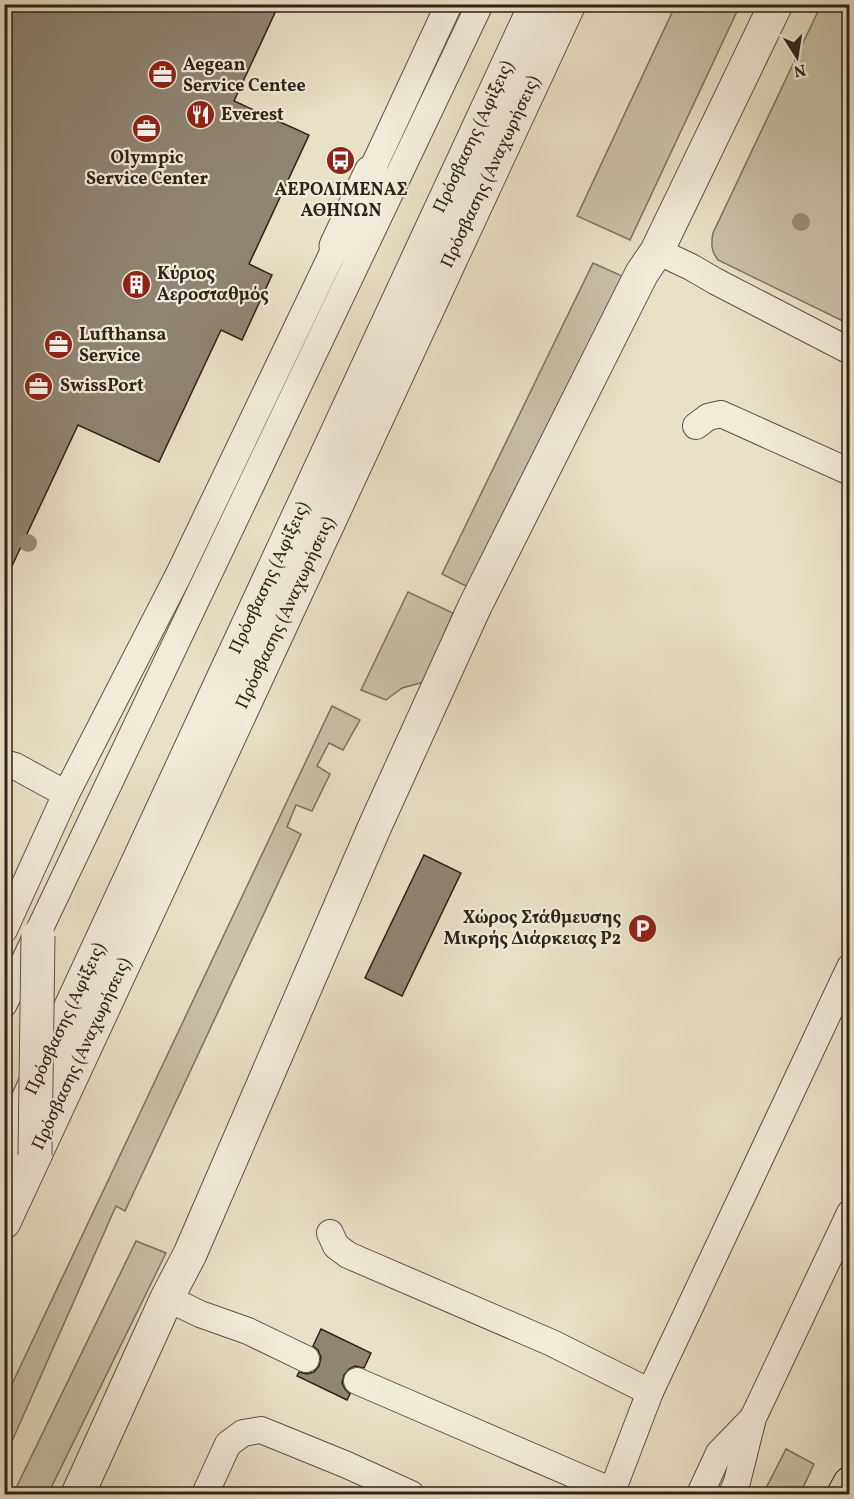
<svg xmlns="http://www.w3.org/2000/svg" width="854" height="1499" viewBox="0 0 854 1499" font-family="Vollkorn,serif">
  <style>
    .green { fill: #c9c1a8; stroke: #7c7260; stroke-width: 1.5 }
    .building { fill: #8f8572; stroke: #2e2218; stroke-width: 1.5 }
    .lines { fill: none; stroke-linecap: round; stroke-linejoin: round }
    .service-casing { stroke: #5d5244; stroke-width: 28 }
    .minor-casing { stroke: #5d5244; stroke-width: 35 }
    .tertiary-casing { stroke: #5d5244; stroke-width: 35 }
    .motorway-casing { stroke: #2e2218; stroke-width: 35 }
    .service { stroke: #f1ecda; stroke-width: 26 }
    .minor { stroke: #f1ecda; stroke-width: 33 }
    .tertiary { stroke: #f1ecda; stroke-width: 33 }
    .motorway { stroke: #e9e1c6; stroke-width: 33 }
    .tertiary-bridge-casing { stroke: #5d5244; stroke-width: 35; stroke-linecap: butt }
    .tertiary-bridge { stroke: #f1ecda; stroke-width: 33 }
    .tree { fill: #988e7a }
    .labels { text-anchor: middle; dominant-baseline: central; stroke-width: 4.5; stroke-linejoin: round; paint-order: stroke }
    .poi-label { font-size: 18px; font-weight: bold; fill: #2e2218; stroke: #f1ecda; text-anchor: start }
    .street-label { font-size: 18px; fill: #2e2218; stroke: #f1ecda }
  </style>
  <rect width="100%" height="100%" fill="#e9e1c6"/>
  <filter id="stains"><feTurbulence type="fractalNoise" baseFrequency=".00333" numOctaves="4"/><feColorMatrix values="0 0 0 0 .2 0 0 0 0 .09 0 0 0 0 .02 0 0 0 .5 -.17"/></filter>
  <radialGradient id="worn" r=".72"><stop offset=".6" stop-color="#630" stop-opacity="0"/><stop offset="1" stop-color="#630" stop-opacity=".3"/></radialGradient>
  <g class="green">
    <polygon points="676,4 740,5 630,240 577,216"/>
    <path d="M821 5H849V324L718 260C711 251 711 244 713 233Z"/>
    <polygon points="593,263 622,276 470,588 442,574"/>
    <polygon points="408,592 453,613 424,682 402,688 386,700 361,690"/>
    <polygon points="332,706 360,720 343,750 329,743 317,766 330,774 312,811 296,805 287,827 301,834 125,1211 116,1206 5,1457 5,1399"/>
    <polygon points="136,1241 166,1253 48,1494 22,1494 17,1486"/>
    <polygon points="786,1449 814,1464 800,1494 763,1494"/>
  </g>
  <g class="building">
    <polygon points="4,4 279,4 234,101 309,135 249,264 272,275 242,340 221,330 159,462 78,425 4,583"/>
    <polygon points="424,855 461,873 402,996 365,978"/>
    <polygon points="321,1329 371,1353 364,1368 355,1366 349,1369 344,1375 342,1383 345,1389 350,1394 347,1400 297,1376 299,1372 307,1374 314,1372 319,1366 321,1357 318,1350 313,1346"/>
  </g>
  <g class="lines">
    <defs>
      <g id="service">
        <polyline points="371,172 449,4"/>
        <polyline points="657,251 691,267 715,281 850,351"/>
        <polyline points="696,426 708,417 721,414 850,472"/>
        <polyline points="4,763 15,766 66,794"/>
        <polyline points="4,930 66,794 178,576 336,246"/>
        <polyline points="4,1004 480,4"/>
        <polyline points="330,1233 336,1246 348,1255 552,1343 650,1392 850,967"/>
        <polyline points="167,1298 200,1314 248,1331 306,1359"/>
        <polyline points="357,1381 612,1491"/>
        <polyline points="205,1494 228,1444 243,1433 261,1430 347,1465 411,1494"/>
        <polyline points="611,1494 650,1392"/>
        <polyline points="700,1494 719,1453 752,1419"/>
        <polyline points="732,1494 737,1482 753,1418 850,1213"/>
      </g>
      <polyline id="minor" points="336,246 371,172"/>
      <g id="tertiary">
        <polyline points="4,1151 536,4"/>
        <polyline points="4,1222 569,4"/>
        <polyline points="78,1494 167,1298 190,1254 375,826 475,606 642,273 657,251 776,4"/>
      </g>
      <polyline id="motorway" points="844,1494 850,1483"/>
    </defs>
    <use href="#service" class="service-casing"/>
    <use href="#minor" class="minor-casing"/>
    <use href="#tertiary" class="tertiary-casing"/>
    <use href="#motorway" class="motorway-casing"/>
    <use href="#service" class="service"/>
    <use href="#minor" class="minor"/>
    <use href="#tertiary" class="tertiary"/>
    <use href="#motorway" class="motorway"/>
    <defs>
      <polyline id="tertiary-bridge" points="35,1155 38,936"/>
    </defs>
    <use href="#tertiary-bridge" class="tertiary-bridge-casing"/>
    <use href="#tertiary-bridge" class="tertiary-bridge"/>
  </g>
  <g class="tree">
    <circle cx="801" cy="222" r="9"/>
    <circle cx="28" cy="543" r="9"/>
  </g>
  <defs>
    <symbol id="office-disc" viewBox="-11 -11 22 22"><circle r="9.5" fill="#8f2418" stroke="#f1ecda"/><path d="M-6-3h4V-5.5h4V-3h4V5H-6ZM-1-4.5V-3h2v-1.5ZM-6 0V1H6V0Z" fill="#fff"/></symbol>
    <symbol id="restaurant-disc" viewBox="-11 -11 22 22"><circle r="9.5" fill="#8f2418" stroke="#f1ecda"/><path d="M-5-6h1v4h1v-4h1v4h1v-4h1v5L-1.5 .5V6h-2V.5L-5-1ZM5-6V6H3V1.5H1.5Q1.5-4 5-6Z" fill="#fff"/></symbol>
    <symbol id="bus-disc" viewBox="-11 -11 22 22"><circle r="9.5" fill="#8f2418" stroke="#f1ecda"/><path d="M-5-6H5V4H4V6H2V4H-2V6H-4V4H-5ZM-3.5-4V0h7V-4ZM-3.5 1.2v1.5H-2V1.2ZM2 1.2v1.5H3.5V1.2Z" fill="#fff"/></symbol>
    <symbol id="building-disc" viewBox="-11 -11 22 22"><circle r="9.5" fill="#8f2418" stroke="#f1ecda"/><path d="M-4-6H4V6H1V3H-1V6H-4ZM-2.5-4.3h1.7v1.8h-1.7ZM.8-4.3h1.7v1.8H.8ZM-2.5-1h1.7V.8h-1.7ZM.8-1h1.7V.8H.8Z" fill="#fff"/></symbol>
    <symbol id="parking-disc" viewBox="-11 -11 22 22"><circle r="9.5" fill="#8f2418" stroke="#f1ecda"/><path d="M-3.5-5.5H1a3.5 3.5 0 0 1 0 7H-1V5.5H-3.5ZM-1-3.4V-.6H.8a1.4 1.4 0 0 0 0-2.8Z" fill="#fff"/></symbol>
  </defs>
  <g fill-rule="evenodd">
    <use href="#office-disc" x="146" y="58" width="33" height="33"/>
    <use href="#restaurant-disc" x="184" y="98" width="33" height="33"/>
    <use href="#office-disc" x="130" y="112" width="33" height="33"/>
    <use href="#bus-disc" x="324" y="144" width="33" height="33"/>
    <use href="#building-disc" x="120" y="268" width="33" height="33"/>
    <use href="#office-disc" x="42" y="328" width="33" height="33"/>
    <use href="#office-disc" x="22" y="370" width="33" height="33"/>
    <use href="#parking-disc" x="626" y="912" width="33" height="33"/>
  </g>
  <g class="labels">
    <g class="poi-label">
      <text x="183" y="65">Aegean<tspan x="183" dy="21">Service Centee</tspan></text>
      <text x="221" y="115">Everest</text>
      <text x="147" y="158" text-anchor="middle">Olympic<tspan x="147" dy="21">Service Center</tspan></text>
      <text x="341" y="190" text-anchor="middle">ΑΕΡΟΛΙΜΕΝΑΣ<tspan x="341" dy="21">ΑΘΗΝΩΝ</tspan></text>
      <text x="157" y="274">Κύριος<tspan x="157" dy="21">Αεροσταθμός</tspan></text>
      <text x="79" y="335">Lufthansa<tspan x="79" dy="21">Service</tspan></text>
      <text x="60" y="386">SwissPort</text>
      <text x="621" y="918" text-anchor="end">Χώρος Στάθμευσης<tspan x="621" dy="21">Μικρής Διάρκειας P2</tspan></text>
    </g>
    <g class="street-label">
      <text transform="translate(474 137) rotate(-65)">Πρόσβασης (Αφίξεις)</text>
      <text transform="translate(491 172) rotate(-65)">Πρόσβασης (Αναχωρήσεις)</text>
      <text transform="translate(270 578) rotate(-65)">Πρόσβασης (Αφίξεις)</text>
      <text transform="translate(286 613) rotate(-65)">Πρόσβασης (Αναχωρήσεις)</text>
      <text transform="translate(66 1019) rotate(-65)">Πρόσβασης (Αφίξεις)</text>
      <text transform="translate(82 1054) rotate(-65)">Πρόσβασης (Αναχωρήσεις)</text>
    </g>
  </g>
  <rect width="854" height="1499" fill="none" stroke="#e9e1c6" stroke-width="24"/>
  <rect x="6" y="6" width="842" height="1487" fill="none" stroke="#2e2218" stroke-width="3"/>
  <rect x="12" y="12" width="830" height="1475" fill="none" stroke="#2e2218" stroke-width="1.5"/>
  <g transform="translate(797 57) rotate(168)" stroke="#f1ecda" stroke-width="4.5" paint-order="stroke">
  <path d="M0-4.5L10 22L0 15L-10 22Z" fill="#2e2218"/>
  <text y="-9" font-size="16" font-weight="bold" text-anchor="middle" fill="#2e2218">N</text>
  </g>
  <rect width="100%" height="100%" filter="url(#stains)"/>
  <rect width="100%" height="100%" fill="url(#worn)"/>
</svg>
